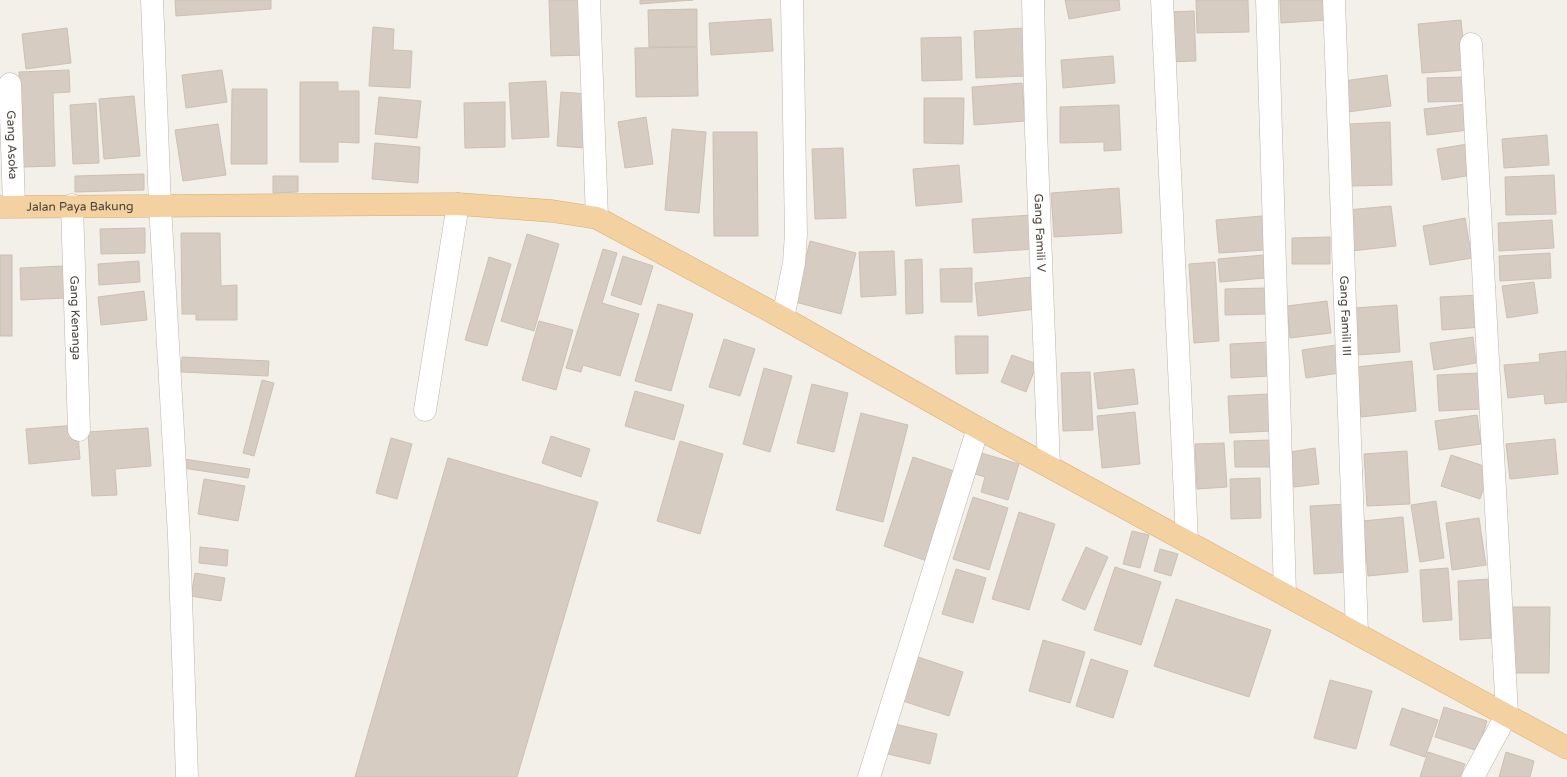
<svg xmlns="http://www.w3.org/2000/svg" width="1567" height="777" viewBox="0 0 1567 777" font-family="'Varela Round',sans-serif">
  <style>
    .building { fill: #d6ccc2; stroke: #cdc0b3 }
    .lines { fill: none; stroke-linecap: round; stroke-linejoin: round }
    .minor-casing { stroke: #bdb5ac; stroke-width: 23 }
    .major-casing { stroke: #d8ac72; stroke-width: 23 }
    .minor { stroke: #fff; stroke-width: 22 }
    .major { stroke: #f4d1a0; stroke-width: 22 }
    .labels { text-anchor: middle; dominant-baseline: central; stroke-width: 3; stroke-linejoin: round; paint-order: stroke }
    .street-label { font-size: 12px; fill: #463f38; stroke: #fff }
  </style>
  <rect width="100%" height="100%" fill="#f3efe9"/>
  <g class="building">
    <polygon points="175,0 271,0 271,9 176,16"/>
    <polygon points="549,0 583,0 585,55 551,56"/>
    <polygon points="640,0 693,0 640,4"/>
    <polygon points="1065,0 1119,0 1120,10 1069,19"/>
    <polygon points="1196,0 1248,0 1249,32 1197,33"/>
    <polygon points="1280,0 1327,0 1328,20 1281,23"/>
    <polygon points="697,9 697,47 649,47 648,10"/>
    <polygon points="1194,11 1196,61 1167,62 1166,12"/>
    <polygon points="771,19 773,51 711,55 709,23"/>
    <polygon points="1461,20 1466,70 1422,73 1418,24"/>
    <polygon points="373,27 394,29 393,50 412,51 410,88 369,86"/>
    <polygon points="67,28 71,63 26,69 22,34"/>
    <polygon points="1024,28 1026,76 976,78 974,31"/>
    <polygon points="961,37 962,80 922,81 921,38"/>
    <polygon points="697,47 698,96 636,97 635,48"/>
    <polygon points="1113,56 1115,83 1063,88 1061,60"/>
    <polygon points="69,70 70,92 53,93 55,166 23,167 19,72"/>
    <polygon points="222,70 227,102 186,108 182,75"/>
    <polygon points="1387,75 1391,106 1348,112 1344,81"/>
    <polygon points="1466,77 1467,101 1428,102 1427,78"/>
    <polygon points="546,81 549,137 512,139 509,83"/>
    <polygon points="300,82 338,82 338,91 359,91 359,143 338,142 338,162 300,162"/>
    <polygon points="1022,83 1025,121 974,125 972,87"/>
    <polygon points="232,89 267,89 267,164 231,164"/>
    <polygon points="561,92 589,94 585,148 557,146"/>
    <polygon points="134,96 140,156 104,159 99,99"/>
    <polygon points="379,97 421,101 417,138 375,134"/>
    <polygon points="924,98 964,98 963,144 924,143"/>
    <polygon points="505,102 505,147 465,148 464,103"/>
    <polygon points="96,103 99,163 73,164 70,105"/>
    <polygon points="1466,104 1469,130 1427,135 1424,109"/>
    <polygon points="1119,105 1121,150 1104,151 1104,142 1060,143 1060,107"/>
    <polygon points="646,117 653,164 625,168 618,122"/>
    <polygon points="1390,122 1392,185 1350,186 1349,124"/>
    <polygon points="218,124 226,175 183,181 175,130"/>
    <polygon points="672,129 706,132 699,213 665,210"/>
    <polygon points="713,132 757,132 758,236 714,236"/>
    <polygon points="1547,135 1549,165 1504,168 1502,139"/>
    <polygon points="375,143 420,147 418,183 372,179"/>
    <polygon points="1468,144 1472,175 1442,180 1437,149"/>
    <polygon points="843,148 846,218 815,219 812,149"/>
    <polygon points="959,165 962,202 916,206 913,169"/>
    <polygon points="144,174 144,190 75,192 75,176"/>
    <polygon points="1554,175 1556,214 1506,215 1505,177"/>
    <polygon points="273,176 298,176 298,192 273,193"/>
    <polygon points="1119,188 1122,233 1054,237 1051,193"/>
    <polygon points="1391,206 1396,246 1351,251 1347,210"/>
    <polygon points="1032,215 1034,249 974,253 972,219"/>
    <polygon points="1262,216 1265,250 1219,253 1216,220"/>
    <polygon points="1465,218 1472,258 1430,265 1423,226"/>
    <polygon points="1552,220 1554,248 1499,251 1498,223"/>
    <polygon points="145,228 145,253 101,254 100,229"/>
    <polygon points="181,233 220,233 221,286 237,285 237,320 196,320 196,314 182,314"/>
    <polygon points="527,234 559,244 534,331 501,321"/>
    <polygon points="1330,237 1330,264 1292,264 1292,238"/>
    <polygon points="810,241 856,253 841,314 795,302"/>
    <polygon points="603,249 617,253 602,303 639,314 620,376 583,365 581,372 566,368"/>
    <polygon points="894,251 896,295 861,297 859,252"/>
    <polygon points="1550,253 1551,278 1500,281 1499,256"/>
    <rect x="0" y="255" width="12" height="81"/>
    <polygon points="1264,255 1265,278 1220,282 1218,259"/>
    <polygon points="623,256 653,266 641,305 611,295"/>
    <polygon points="489,257 511,264 487,346 465,340"/>
    <polygon points="922,259 923,313 906,314 905,260"/>
    <polygon points="139,261 140,282 99,285 98,264"/>
    <polygon points="1215,262 1219,341 1194,343 1189,264"/>
    <polygon points="63,266 65,298 21,300 20,268"/>
    <polygon points="972,268 972,302 941,302 940,269"/>
    <polygon points="1032,277 1036,309 978,316 975,283"/>
    <polygon points="1534,282 1538,313 1507,318 1502,286"/>
    <polygon points="1266,288 1266,314 1225,315 1225,289"/>
    <polygon points="144,291 147,320 101,325 98,297"/>
    <polygon points="1480,295 1482,327 1442,330 1440,297"/>
    <polygon points="1327,301 1331,333 1290,338 1287,306"/>
    <polygon points="658,304 693,314 671,391 635,381"/>
    <polygon points="1397,305 1400,352 1357,355 1354,308"/>
    <polygon points="539,321 573,330 556,390 522,380"/>
    <polygon points="955,336 988,336 988,373 956,374"/>
    <polygon points="1473,337 1476,363 1434,370 1430,343"/>
    <polygon points="724,339 755,349 740,396 709,387"/>
    <polygon points="1268,342 1270,376 1231,378 1230,344"/>
    <polygon points="1336,345 1340,373 1306,378 1302,350"/>
    <polygon points="1566,351 1567,402 1545,404 1544,394 1508,398 1504,365 1540,362 1539,354"/>
    <polygon points="1012,355 1037,364 1026,392 1001,382"/>
    <polygon points="182,357 269,361 268,376 181,372"/>
    <polygon points="1412,361 1416,411 1361,417 1356,367"/>
    <polygon points="764,368 792,376 770,452 743,444"/>
    <polygon points="1134,369 1138,404 1098,409 1094,373"/>
    <polygon points="1090,372 1093,430 1063,431 1061,373"/>
    <polygon points="1479,373 1481,409 1439,411 1437,375"/>
    <polygon points="262,380 274,383 254,456 243,453"/>
    <polygon points="812,384 848,393 834,452 797,443"/>
    <polygon points="635,391 684,405 674,440 625,426"/>
    <polygon points="1270,394 1272,431 1230,433 1228,396"/>
    <polygon points="1135,412 1140,464 1102,468 1097,416"/>
    <polygon points="861,413 908,425 883,522 836,510"/>
    <polygon points="1477,415 1481,444 1439,450 1435,421"/>
    <polygon points="77,425 80,459 29,464 26,429"/>
    <polygon points="148,428 151,466 115,469 117,495 92,496 88,432"/>
    <polygon points="551,436 590,449 581,477 542,463"/>
    <polygon points="391,438 412,444 397,499 376,493"/>
    <polygon points="1555,439 1558,474 1510,479 1506,444"/>
    <polygon points="1272,440 1272,467 1235,467 1234,441"/>
    <polygon points="680,441 723,454 700,534 657,521"/>
    <polygon points="1224,443 1227,487 1197,489 1195,444"/>
    <polygon points="1315,448 1319,484 1294,487 1290,452"/>
    <polygon points="1407,451 1410,504 1367,506 1364,454"/>
    <polygon points="978,452 1019,464 1008,500 981,492 985,477 972,473"/>
    <polygon points="1451,455 1490,468 1480,499 1441,486"/>
    <polygon points="913,457 957,472 927,561 884,546"/>
    <polygon points="448,458 598,502 517,777 355,777"/>
    <polygon points="184,459 250,469 248,478 183,468"/>
    <polygon points="1260,478 1261,518 1231,519 1230,479"/>
    <polygon points="204,479 245,486 238,521 198,514"/>
    <polygon points="973,497 1008,508 989,570 953,559"/>
    <polygon points="1436,501 1444,558 1420,562 1411,505"/>
    <polygon points="1347,504 1350,572 1314,574 1310,506"/>
    <polygon points="1019,512 1055,524 1029,610 992,599"/>
    <polygon points="1403,517 1408,572 1368,576 1363,521"/>
    <polygon points="1479,518 1486,565 1452,570 1446,523"/>
    <polygon points="1132,531 1149,535 1140,568 1123,564"/>
    <polygon points="200,547 228,550 227,566 199,563"/>
    <polygon points="1086,547 1108,557 1085,610 1062,600"/>
    <polygon points="1160,549 1178,554 1171,576 1154,571"/>
    <polygon points="1115,567 1161,582 1141,645 1094,630"/>
    <polygon points="1448,568 1452,620 1423,622 1420,570"/>
    <polygon points="956,569 986,578 973,623 942,614"/>
    <polygon points="195,573 225,578 221,601 191,596"/>
    <polygon points="1489,579 1491,638 1460,640 1458,581"/>
    <polygon points="1176,599 1271,630 1249,697 1154,666"/>
    <polygon points="1512,607 1550,607 1549,673 1512,673"/>
    <polygon points="1043,640 1085,652 1070,703 1029,691"/>
    <polygon points="918,657 963,672 949,716 903,701"/>
    <polygon points="1091,659 1128,671 1113,718 1076,706"/>
    <polygon points="1330,680 1372,691 1356,749 1314,738"/>
    <polygon points="1444,707 1487,721 1478,751 1435,737"/>
    <polygon points="1402,708 1438,720 1425,757 1390,745"/>
    <polygon points="895,724 937,734 930,764 888,754"/>
    <polygon points="1428,752 1465,764 1460,777 1420,777"/>
    <polygon points="1506,752 1534,761 1530,777 1499,777"/>
  </g>
  <g class="lines">
    <defs>
      <g id="minor">
        <polyline points="152,0 160,205 179,536 187,777"/>
        <polyline points="589,0 597,218"/>
        <path id="s1" d="M1033 0 1036 131 1049 466"/>
        <polyline points="1162,0 1187,540"/>
        <polyline points="1267,0 1285,594"/>
        <path id="s2" d="M1334 0 1357 633"/>
        <polyline points="1471,44 1507,714 1473,777"/>
        <path id="s3" d="M10 84 14 206"/>
        <path id="s4" d="M72 205 79 430"/>
        <polyline points="783,318 794,263 796,234 792,0"/>
        <polyline points="425,410 458,204"/>
        <polyline points="869,777 978,428"/>
      </g>
      <g id="major">
        <path id="s5" d="M0 207 458 204 552 211 597 218 783 318 978 428 1567 748"/>
      </g>
    </defs>
    <use href="#minor" class="minor-casing"/>
    <use href="#major" class="major-casing"/>
    <use href="#minor" class="minor"/>
    <use href="#major" class="major"/>
  </g>
  <g class="labels">
    <g class="street-label">
      <text stroke="none"><textPath href="#s3" startOffset="61">Gang Asoka</textPath></text>
      <text stroke="none"><textPath href="#s5" startOffset="80">Jalan Paya Bakung</textPath></text>
      <text stroke="none"><textPath href="#s1" startOffset="233">Gang Famili V</textPath></text>
      <text stroke="none"><textPath href="#s2" startOffset="316">Gang Famili III</textPath></text>
      <text stroke="none"><textPath href="#s4" startOffset="113">Gang Kenanga</textPath></text>
    </g>
  </g>
</svg>
